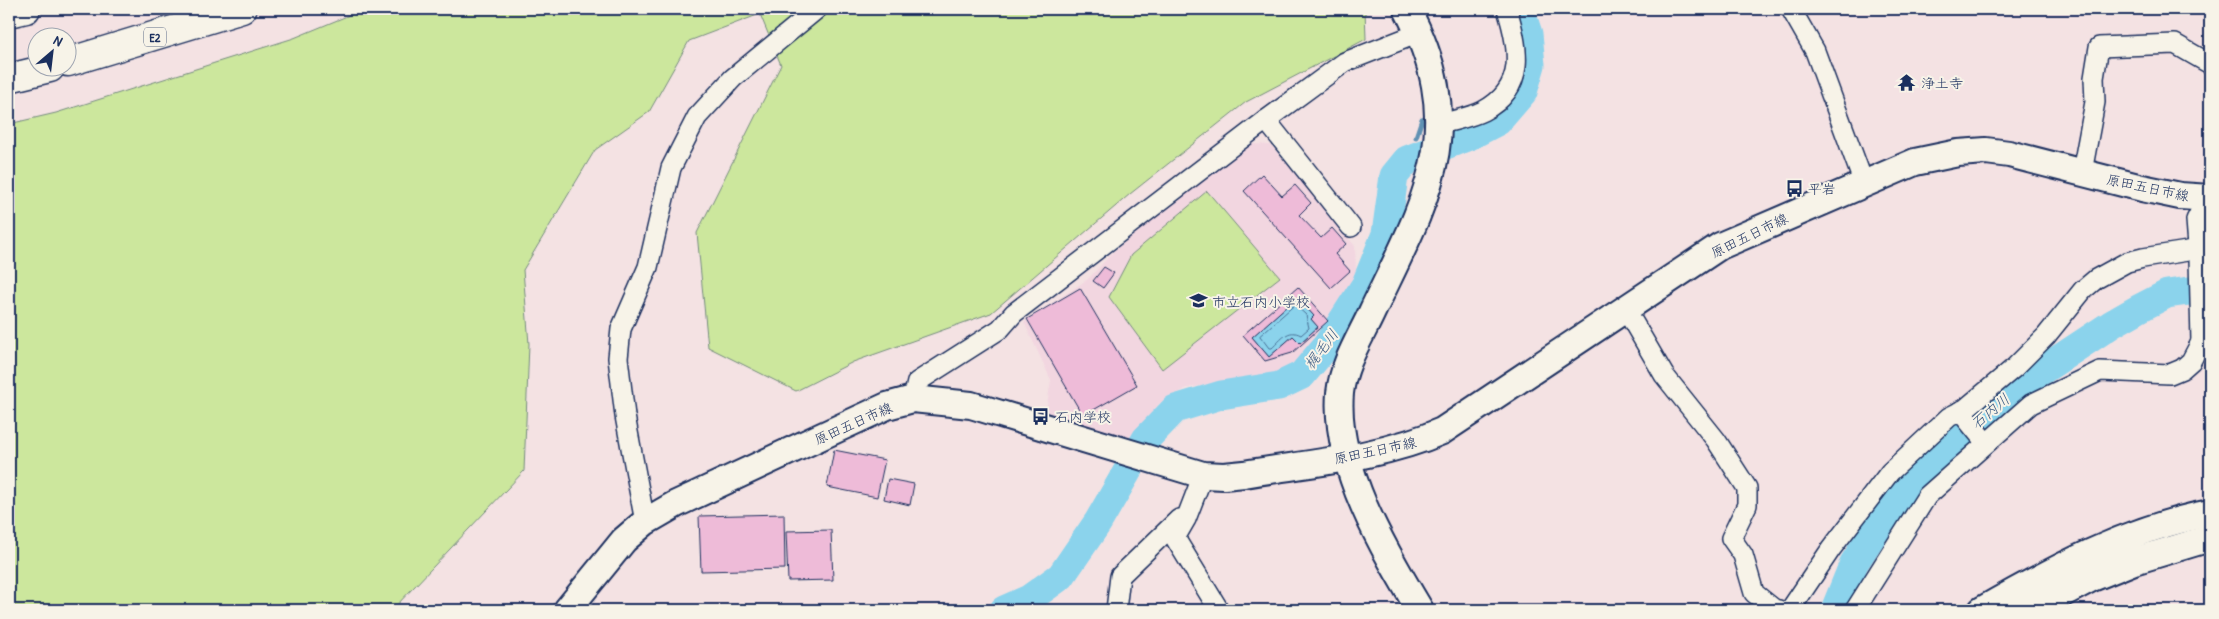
<svg xmlns="http://www.w3.org/2000/svg" width="2219" height="619" viewBox="0 0 2219 619" font-family="'Patrick Hand','Klee One',sans-serif">
  <style>
    .built { fill: #f2d6e0 }
    .green { fill: #cce79d; stroke: #748b7e }
    .water { fill: #8bd3ec; stroke: #5e91b3 }
    .lines { fill: none; stroke-linecap: round; stroke-linejoin: round }
    .shore { stroke: #487197; stroke-width: 1 }
    .stream { stroke: #5e91b3; stroke-width: 5 }
    .river { stroke: #8bd3ec; stroke-width: 29 }
    .building { fill: #eebbd8; stroke: #1b2f5e; fill-rule: evenodd }
    .street-casing { stroke: #1b2f5e; stroke-width: 22 }
    .secondary-casing { stroke: #1b2f5e; stroke-width: 30 }
    .highway-casing { stroke: #1b2f5e; stroke-width: 31 }
    .street { stroke: #f7f3e8; stroke-width: 19 }
    .secondary { stroke: #f7f3e8; stroke-width: 26 }
    .highway { stroke: #f7f3e8; stroke-width: 28 }
    .labels { text-anchor: middle; dominant-baseline: central; stroke-width: 4; stroke-linejoin: round; paint-order: stroke }
    .shield { fill: #f7f3e8; stroke: #5d6a87; stroke-width: 1 }
    .shield-label { font-size: 12px; font-weight: bold; fill: #1b2f5e }
    .poi-label { font-size: 14px; fill: #1b2f5e; stroke: #f7f3e8; text-anchor: start }
    .street-label { font-size: 14px; fill: #1b2f5e; stroke: #f7f3e8 }
    .water-label { font-size: 15px; font-style: italic; fill: #375882; stroke: #f7f3e8 }
  </style>
  <rect width="100%" height="100%" fill="#f4e2e3"/>
  <filter id="ink" filterUnits="userSpaceOnUse"><feTurbulence type="fractalNoise" baseFrequency=".02" numOctaves="2"/><feDisplacementMap in="SourceGraphic" scale="10" xChannelSelector="R" yChannelSelector="G"/><feConvolveMatrix kernelMatrix="1 2 1 2 8 2 1 2 1" color-interpolation-filters="sRGB"/></filter>
  <g filter="url(#ink)">
    <polygon class="built" points="1251,144 1271,145 1355,246 1356,273 1305,355 1277,374 1187,388 1160,403 1127,443 1045,417 1051,380 1024,322 1088,279 1116,249"/>
    <g class="green">
      <polygon points="364,9 1365,9 1366,39 1246,102 1130,194 991,313 853,362 796,391 708,347 697,233 781,65 760,14 689,41 649,112 595,150 523,270 529,344 524,471 395,607 390,610 9,610 9,124 56,113 294,38"/>
      <polygon points="1207,191 1280,277 1162,369 1109,297 1131,255"/>
    </g>
    <polygon class="water" points="1297,297 1314,316 1311,319 1318,327 1300,343 1293,336 1269,357 1252,337"/>
    <g class="lines">
      <path class="shore" d="M1295 305 1306 315 1309 328 1301 335C1288 328 1282 339 1272 348H1269L1260 336Z"/>
      <polyline class="stream" points="1416,137 1422,119 1426,118 1426,113"/>
      <g class="river">
        <polyline points="1004,610 1029,599 1061,576 1098,522 1146,439 1175,409 1221,395 1279,386 1302,375 1327,345 1366,284 1386,234 1394,176 1407,160 1469,136 1498,121 1523,92 1531,65 1528,34 1520,9"/>
        <polyline points="1835,610 1854,563 1900,493 1974,425 2029,379 2112,324 2140,308 2167,294 2189,291 2210,292"/>
      </g>
    </g>
    <g class="building">
      <polygon points="1262,174 1282,196 1295,185 1311,203 1299,215 1321,238 1332,228 1346,244 1335,254 1350,271 1331,288 1244,191"/>
      <polygon points="1104,267 1114,273 1103,288 1093,281"/>
      <path d="M1298 287 1328 321 1292 353 1265 361 1243 335ZM1297 297 1314 316 1311 319 1318 327 1300 343 1293 336 1269 357 1252 337Z"/>
      <polygon points="1080,288 1137,385 1083,416 1027,319"/>
      <polygon points="834,450 885,460 877,497 827,487"/>
      <polygon points="888,479 914,484 910,505 884,499"/>
      <polygon points="784,514 785,569 701,571 699,516"/>
      <polygon points="831,530 833,580 788,581 786,531"/>
    </g>
    <g class="lines">
      <defs>
        <g id="street">
          <polyline points="1791,9 1815,51 1864,184"/>
          <polyline points="1266,120 1351,227"/>
          <path d="M1438 125C1453 120 1469 118 1483 111 1527 88 1519 48 1507 9"/>
          <polyline points="2082,172 2095,102 2094,78 2099,47 2175,44 2210,64"/>
          <polyline points="1625,308 1664,375 1716,440 1747,488 1747,505 1731,538 1743,555 1754,593 1774,609 1779,610"/>
          <polyline points="2201,342 2199,259 2196,220 2200,212 2210,210"/>
          <polyline points="913,399 917,382 1000,329 1014,313 1266,120 1345,62 1419,33"/>
          <polyline points="1960,411 1986,443"/>
          <polyline points="1203,475 1186,519 1175,538 1219,610"/>
          <polyline points="645,522 625,416 618,358 621,329 648,267 671,168 697,117 733,78 817,9"/>
          <polyline points="1116,610 1120,576 1179,519"/>
          <polyline points="1790,610 1831,549 1890,472 1949,417 1965,409 2014,368 2046,336 2083,290 2096,279 2127,262 2143,258 2194,250 2210,251"/>
          <polyline points="1855,610 1927,496 2031,404 2100,371 2170,374 2182,369 2191,361 2201,342 2210,344"/>
        </g>
        <g id="secondary">
          <path d="M1407 9C1471 130 1425 201 1372 312 1360 338 1343 364 1340 393 1334 466 1384 550 1420 610"/>
          <path d="M567 610 624 540 645 522 676 504 822 436 887 406 913 399 971 405 1203 475 1224 476 1244 474C1309 463 1380 458 1442 431L1720 246 1915 162 1958 153 1986 151 2009 154 2142 188 2180 196 2210 198"/>
          <path d="M1982 610C2054 569 2127 529 2210 513"/>
          <polyline points="2031,610 2092,578 2134,561 2210,538"/>
        </g>
        <g id="highway">
          <polyline points="9,13 26,9"/>
          <polyline points="68,62 242,9"/>
          <polyline points="9,78 50,68"/>
        </g>
      </defs>
      <use href="#street" class="street-casing"/>
      <use href="#secondary" class="secondary-casing"/>
      <use href="#highway" class="highway-casing"/>
      <use href="#street" class="street"/>
      <use href="#secondary" class="secondary"/>
      <use href="#highway" class="highway"/>
    </g>
  </g>
  <defs>
    <symbol id="temple-bare" viewBox="-9 -9 18 18"><path d="M0-6L5-2H3V0L6.5 2.5H4V6H1.5V3h-3V6H-4V2.5H-6.5L-3 0V-2H-5Z" fill="#1b2f5e" stroke="#f7f3e8" stroke-width="2.5" paint-order="stroke"/></symbol>
    <symbol id="bus-bare" viewBox="-9 -9 18 18"><path d="M-5-6H5V4H4V6H2V4H-2V6H-4V4H-5ZM-3.5-4V0h7V-4ZM-3.5 1.2v1.5H-2V1.2ZM2 1.2v1.5H3.5V1.2Z" fill="#1b2f5e" stroke="#f7f3e8" stroke-width="2.5" paint-order="stroke"/></symbol>
    <symbol id="school-bare" viewBox="-9 -9 18 18"><path d="M0-5L7-2L0 1L-7-2ZM-4 1L0 2.5L4 1V4Q0 6-4 4Z" fill="#1b2f5e" stroke="#f7f3e8" stroke-width="2.5" paint-order="stroke"/></symbol>
  </defs>
  <g fill-rule="evenodd">
    <use href="#temple-bare" x="1894" y="70" width="25" height="25"/>
    <use href="#bus-bare" x="1782" y="176" width="25" height="25"/>
    <use href="#school-bare" x="1186" y="288" width="25" height="25"/>
    <use href="#bus-bare" x="1028" y="404" width="25" height="25"/>
  </g>
  <g class="labels">
    <rect class="shield" x="144" y="27.5" width="22" height="19" rx="4"/>
    <g class="shield-label">
      <text x="155" y="37">E2</text>
    </g>
    <g class="poi-label">
      <text x="1921" y="82">浄土寺</text>
      <text x="1808" y="188">平岩</text>
      <text x="1212" y="301">市立石内小学校</text>
      <text x="1055" y="416">石内学校</text>
    </g>
    <g class="street-label">
      <text transform="translate(2148 187) rotate(12)">原田五日市線</text>
      <text transform="translate(1749 235) rotate(-26)">原田五日市線</text>
      <text transform="translate(853 423) rotate(-24)">原田五日市線</text>
      <text transform="translate(1375 450) rotate(-12)">原田五日市線</text>
    </g>
    <g class="water-label">
      <text transform="translate(1321 349) rotate(-53)">梶毛川</text>
      <text transform="translate(1990 411) rotate(-40)">石内川</text>
    </g>
  </g>
  <rect width="2219" height="619" fill="none" stroke="#f7f3e8" stroke-width="30"/>
  <rect x="15" y="15" width="2189" height="589" fill="none" stroke="#1b2f5e" stroke-width="2" filter="url(#ink)"/>
  <g transform="translate(52 52) rotate(28)"><circle r="24" fill="#f7f3e8" stroke="#9fa5b1"/>
  <path d="M0-4L9 19L0 12L-9 19Z" fill="#1b2f5e"/>
  <text y="-8" font-size="14" font-weight="bold" text-anchor="middle" fill="#1b2f5e">N</text>
  </g>
</svg>
